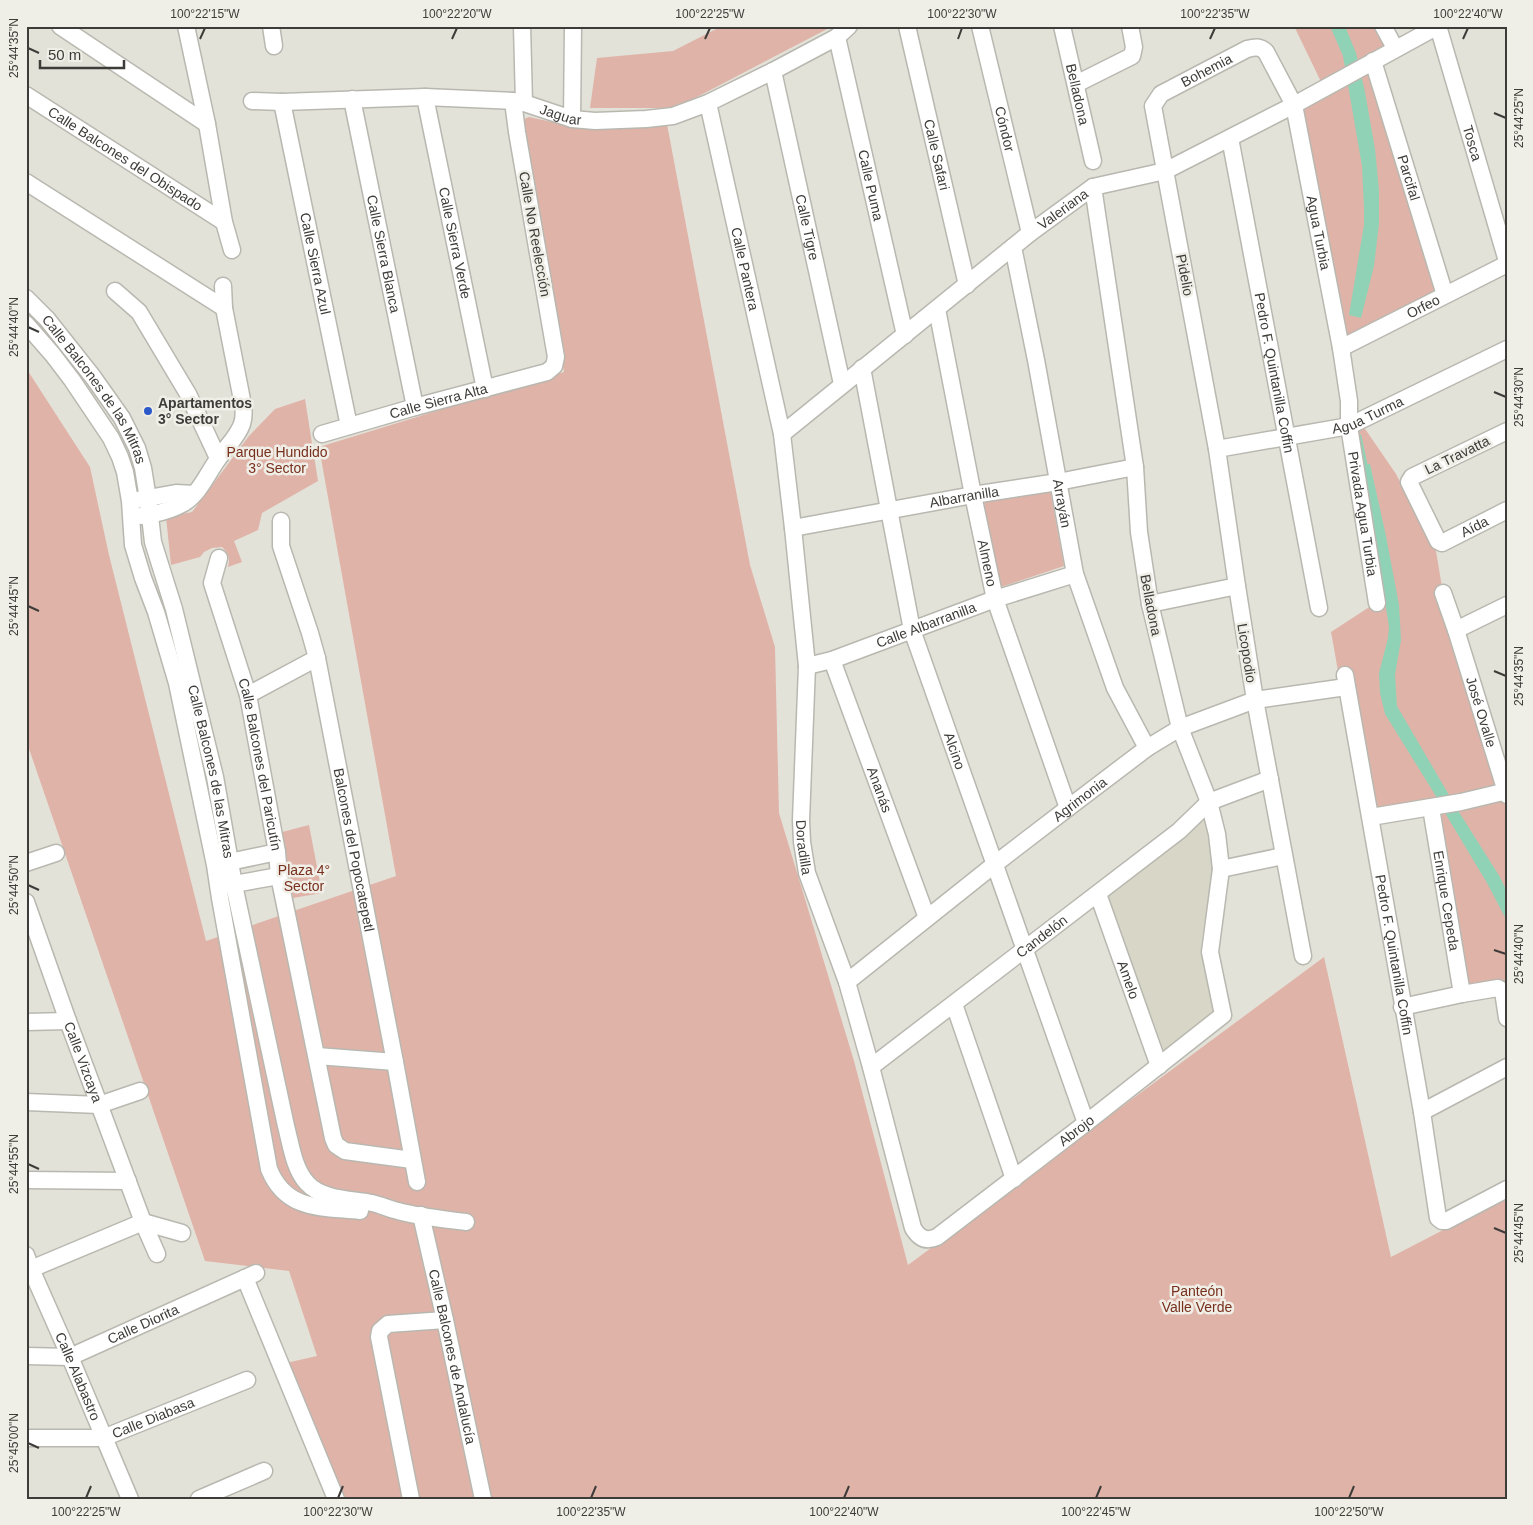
<svg xmlns="http://www.w3.org/2000/svg" width="1533" height="1525" viewBox="0 0 1533 1525" font-family="Arial,sans-serif">
  <style>
    .built { fill: #d8d6c6 }
    .green { fill: #e0b3a8 }
    .water { fill: #90d2b6 }
    .lines { fill: none; stroke-linecap: round; stroke-linejoin: round }
    .stream { stroke: #90d2b6; stroke-width: 3 }
    .minor-casing { stroke: #b9b8b0; stroke-width: 19 }
    .minor { stroke: #fff; stroke-width: 16 }
    .ticks { fill: none; stroke: #3d3c39; stroke-width: 2 }
    .poi-dot { fill: #2d59c8; stroke: #f0efe7; stroke-width: 2 }
    .labels { text-anchor: middle; dominant-baseline: central; stroke-width: 5; stroke-linejoin: round; paint-order: stroke }
    .street-label { font-size: 14px; fill: #3d3c39; stroke: #f0efe7 }
    .poi-label { font-size: 14px; font-weight: bold; fill: #3d3c39; stroke: #f0efe7; text-anchor: start }
    .park-label { font-size: 14px; fill: #782f1d; stroke: #f0efe7 }
    .neatline { fill: none; stroke: #3d3c39; stroke-width: 2 }
    .ticks-label { font-size: 12px; text-anchor: middle; fill: #3d3c39 }
  </style>
  <rect width="100%" height="100%" fill="#e3e2d9"/>
  <polygon class="built" points="1206,818 1212,837 1213,870 1201,944 1203,957 1221,1012 1164,1051 1105,894"/>
  <g class="green">
    <polygon points="722,26 833,26 676,108 590,108 597,58 673,51"/>
    <polygon points="1294,26 1383,26 1395,48 1373,61 1445,295 1341,348 1294,105 1324,88"/>
    <polygon points="529,117 584,129 667,124 750,565 775,647 779,813 854,1061 908,1265 1324,957 1391,1257 1507,1197 1507,1499 338,1499 286,1363 317,1356 289,1271 205,1261 26,740 26,368 90,467 109,555 206,941 396,876 319,447 564,372 517,122"/>
    <path d="M305 399 318 481 262 513 258 530 234 541 242 562 228 567C230 558 229 554 222 547L212 548 204 552 200 557 171 565 166 517 192 512 249 436 275 409Z"/>
    <polygon points="1361,423 1396,474 1436,551 1443,593 1507,795 1507,1018 1503,991 1462,994 1431,808 1371,817 1345,676 1338,671 1331,632 1377,602 1349,426"/>
    <polygon points="1050,489 1064,566 998,588 984,502"/>
    <polygon points="309,825 322,893 293,898 282,832"/>
  </g>
  <g class="water">
    <polygon points="1330,26 1345,26 1356,53 1365,92 1375,149 1379,190 1379,224 1374,266 1361,318 1349,315 1364,225 1364,208 1362,166 1343,56"/>
    <polygon points="1370,464 1386,536 1399,605 1401,640 1395,675 1397,706 1459,812 1500,877 1507,892 1507,921 1487,883 1448,818 1434,793 1385,714 1380,693 1379,673 1388,638 1389,627 1375,538 1362,465"/>
  </g>
  <g class="lines">
    <polyline class="stream" points="1360,436 1367,469"/>
    <defs>
      <g id="minor">
        <polyline points="60,26 207,124"/>
        <polyline points="186,26 207,124 224,222 232,250"/>
        <polyline points="271,26 274,46"/>
        <polyline points="522,26 524,103"/>
        <path id="s1" d="M907 26 967 285"/>
        <path id="s2" d="M980 26 1030 233"/>
        <path id="s3" d="M1062 26 1093 161"/>
        <polyline points="1383,26 1395,48"/>
        <path id="s4" d="M1438 26 1507 261"/>
        <path id="s5" d="M837 37 905 335"/>
        <path id="s6" d="M1373 61 1445 295"/>
        <path id="s7" d="M773 71 842 384"/>
        <polyline points="1076,84 1132,56 1134,47 1130,26"/>
        <path id="s8" d="M26 95 224 222"/>
        <path id="s9" d="M425 97 485 389"/>
        <path id="s10" d="M352 99 415 407"/>
        <path id="s11" d="M252 101 282 102 425 97 513 101 524 103 572 119 595 121 646 119 673 116 708 103 773 71 837 37 849 26"/>
        <path id="s12" d="M282 102 349 426"/>
        <path id="s13" d="M708 103 782 434 793 528 807 666 801 820 802 842 807 873 847 982 871 1067 913 1228C919 1238 926 1242 937 1237L1086 1123 1223 1015 1210 952 1221 869 1217 834 1209 802 1180 728 1150 604 1139 532 1135 467 1093 187"/>
        <polyline points="572,119 573,26"/>
        <path id="s14" d="M1230 138 1319 608"/>
        <polyline points="26,182 224,308"/>
        <path id="s15" d="M1013 247 1036 360 1075 574 1115 688 1147 748"/>
        <polyline points="115,291 139,312 188,394 218,458"/>
        <path id="s16" d="M26 298 47 319 93 377 122 418 137 448 143 468 148 499 153 542 174 609 215 777 234 885 286 1126C291 1145 294 1169 307 1183 322 1200 352 1199 372 1203 381 1205 389 1209 398 1211 420 1217 443 1219 466 1222"/>
        <path id="s17" d="M937 309 973 495 995 599 1068 808"/>
        <path d="M26 324 53 355 72 380 111 438 120 457 125 472 130 501 133 545 143 578 156 612 177 683 215 865 220 898 269 1169C286 1211 321 1207 360 1211"/>
        <path id="s18" d="M1341 348 1507 264"/>
        <path id="s19" d="M862 368 912 630 1086 1123"/>
        <path id="s20" d="M1507 431 1412 477 1409 482 1438 541 1442 543 1507 510"/>
        <path id="s21" d="M322 434 415 407 547 372 554 366 556 357 517 132 513 101"/>
        <path id="s22" d="M782 434 1030 233 1093 187 1165 171 1294 105 1438 26"/>
        <path id="s23" d="M1217 449 1349 426 1507 349"/>
        <polyline points="137,500 176,493 194,494"/>
        <path d="M141 516C153 515 172 510 182 504 199 495 207 474 218 459 226 447 237 438 242 424 244 418 244 412 243 405L224 308 223 286"/>
        <path id="s24" d="M281 521V546L310 633 317 658 395 1062 417 1182"/>
        <path id="s25" d="M793 528 973 495 1058 482 1135 467"/>
        <path id="s26" d="M219 558 212 583 248 695 277 852 279 876 333 1138 336 1145 345 1151 412 1160"/>
        <path id="s27" d="M1443 593 1456 630 1507 795"/>
        <polyline points="1150,604 1237,586"/>
        <polyline points="1456,630 1507,605"/>
        <path id="s28" d="M832 660 927 918"/>
        <path id="s29" d="M807 666 832 660 995 599 1075 574"/>
        <path id="s30" d="M1345 675 1422 1112 1438 1218 1442 1221H1446L1507 1189"/>
        <polyline points="248,695 317,658"/>
        <path id="s31" d="M1431 808 1462 994"/>
        <polyline points="1371,817 1461,802 1507,791"/>
        <polyline points="26,863 56,853"/>
        <polyline points="220,864 277,852"/>
        <polyline points="1221,869 1283,856"/>
        <polyline points="223,886 279,876"/>
        <path id="s32" d="M1098 894 1159 1066"/>
        <path id="s33" d="M26 902 68 1021 143 1222 157 1254"/>
        <path id="s34" d="M1303 956 1255 700 1237 586 1217 449 1153 106 1161 94 1247 49C1255 47 1260 46 1266 52L1294 105 1341 348 1349 401V426L1377 603"/>
        <path id="s35" d="M847 982 995 864 1068 808 1147 748 1180 728 1255 700 1346 687"/>
        <polyline points="954,1004 1014,1179"/>
        <polyline points="1402,1007 1462,994 1498,988 1503,991 1507,1018"/>
        <polyline points="26,1022 68,1021"/>
        <polyline points="317,1056 395,1062"/>
        <path id="s36" d="M871 1067 1179 831 1209 802 1270 779"/>
        <polyline points="26,1102 99,1105 140,1091"/>
        <polyline points="1422,1112 1507,1067"/>
        <polyline points="26,1180 128,1181"/>
        <path id="s37" d="M421 1215 445 1320 483 1499"/>
        <polyline points="143,1222 182,1233"/>
        <path id="s38" d="M26 1255 31 1269 70 1357 130 1499"/>
        <polyline points="26,1269 31,1269 143,1222"/>
        <polyline points="245,1278 336,1499"/>
        <path id="s39" d="M26 1356 70 1357 256 1273"/>
        <path id="s40" d="M26 1438H103L247 1380"/>
        <polyline points="199,1499 264,1471"/>
        <polyline points="411,1499 379,1337 380,1331 388,1324 445,1320"/>
      </g>
    </defs>
    <use href="#minor" class="minor-casing"/>
    <use href="#minor" class="minor"/>
  </g>
  <path class="ticks" d="M200 39 205 28M452 39 457 28M705 39 710 28M958 39 962 28M1210 39 1215 28M1463 39 1468 28M28 48 39 53M1494 113 1506 118M28 327 39 332M1494 392 1506 397M28 606 39 611M1494 671 1506 676M28 885 39 890M1494 950 1506 954M28 1164 39 1169M1494 1228 1506 1233M28 1443 39 1448M86 1498 91 1486M338 1498 343 1486M591 1498 596 1486M844 1498 849 1486M1096 1498 1101 1486M1349 1498 1354 1486"/>
  <circle class="poi-dot" cx="148" cy="411" r="5"/>
  <g class="labels">
    <g class="street-label">
      <text stroke="none"><textPath href="#s34" startOffset="929">Bohemia</textPath></text>
      <text stroke="none"><textPath href="#s3" startOffset="70">Belladona</textPath></text>
      <text stroke="none"><textPath href="#s11" startOffset="311">Jaguar</textPath></text>
      <text stroke="none"><textPath href="#s2" startOffset="106">Cóndor</textPath></text>
      <text stroke="none"><textPath href="#s4" startOffset="122">Tosca</textPath></text>
      <text stroke="none"><textPath href="#s1" startOffset="132">Calle Safari</textPath></text>
      <text stroke="none"><textPath href="#s8" startOffset="118">Calle Balcones del Obispado</textPath></text>
      <text stroke="none"><textPath href="#s6" startOffset="122">Parcifal</textPath></text>
      <text stroke="none"><textPath href="#s5" startOffset="152">Calle Puma</textPath></text>
      <text stroke="none"><textPath href="#s22" startOffset="360">Valeriana</textPath></text>
      <text stroke="none"><textPath href="#s7" startOffset="160">Calle Tigre</textPath></text>
      <text stroke="none"><textPath href="#s34" startOffset="1185">Agua Turbia</textPath></text>
      <text transform="translate(535 234) rotate(80)">Calle No Reelección</text>
      <text stroke="none"><textPath href="#s9" startOffset="149">Calle Sierra Verde</textPath></text>
      <text stroke="none"><textPath href="#s10" startOffset="158">Calle Sierra Blanca</textPath></text>
      <text stroke="none"><textPath href="#s12" startOffset="165">Calle Sierra Azul</textPath></text>
      <text stroke="none"><textPath href="#s13" startOffset="170">Calle Pantera</textPath></text>
      <text transform="translate(1185 275) rotate(79)">Pidelio</text>
      <text stroke="none"><textPath href="#s18" startOffset="92">Orfeo</textPath></text>
      <text stroke="none"><textPath href="#s14" startOffset="239">Pedro F. Quintanilla Coffin</textPath></text>
      <text stroke="none"><textPath href="#s16" startOffset="115">Calle Balcones de las Mitras</textPath></text>
      <text stroke="none"><textPath href="#s21" startOffset="121">Calle Sierra Alta</textPath></text>
      <text stroke="none"><textPath href="#s23" startOffset="155">Agua Turma</textPath></text>
      <text transform="translate(1457 455) rotate(-26)">La Travatta</text>
      <text stroke="none"><textPath href="#s25" startOffset="174">Albarranilla</textPath></text>
      <text stroke="none"><textPath href="#s15" startOffset="261">Arrayán</textPath></text>
      <text stroke="none"><textPath href="#s34" startOffset="1470">Privada Agua Turbia</textPath></text>
      <text stroke="none"><textPath href="#s20" startOffset="218">Aída</textPath></text>
      <text stroke="none"><textPath href="#s17" startOffset="259">Almeno</textPath></text>
      <text transform="translate(1151 605) rotate(79)">Belladona</text>
      <text stroke="none"><textPath href="#s29" startOffset="126">Calle Albarranilla</textPath></text>
      <text transform="translate(1247 653) rotate(81)">Licopodio</text>
      <text stroke="none"><textPath href="#s27" startOffset="125">José Ovalle</textPath></text>
      <text stroke="none"><textPath href="#s19" startOffset="395">Alcino</textPath></text>
      <text stroke="none"><textPath href="#s26" startOffset="214">Calle Balcones del Paricutín</textPath></text>
      <text stroke="none"><textPath href="#s16" startOffset="520">Calle Balcones de las Mitras</textPath></text>
      <text stroke="none"><textPath href="#s28" startOffset="138">Ananás</textPath></text>
      <text stroke="none"><textPath href="#s35" startOffset="296">Agrimonia</textPath></text>
      <text stroke="none"><textPath href="#s13" startOffset="754">Doradilla</textPath></text>
      <text stroke="none"><textPath href="#s24" startOffset="338">Balcones del Popocatepetl</textPath></text>
      <text stroke="none"><textPath href="#s31" startOffset="94">Enrique Cepeda</textPath></text>
      <text stroke="none"><textPath href="#s36" startOffset="215">Candelón</textPath></text>
      <text stroke="none"><textPath href="#s30" startOffset="284">Pedro F. Quintanilla Coffin</textPath></text>
      <text stroke="none"><textPath href="#s32" startOffset="91">Amelo</textPath></text>
      <text stroke="none"><textPath href="#s33" startOffset="170">Calle Vizcaya</textPath></text>
      <text stroke="none"><textPath href="#s13" startOffset="1355">Abrojo</textPath></text>
      <text stroke="none"><textPath href="#s39" startOffset="124">Calle Diorita</textPath></text>
      <text stroke="none"><textPath href="#s37" startOffset="145">Calle Balcones de Andalucía</textPath></text>
      <text stroke="none"><textPath href="#s38" startOffset="132">Calle Alabastro</textPath></text>
      <text stroke="none"><textPath href="#s40" startOffset="131">Calle Diabasa</textPath></text>
    </g>
    <g class="poi-label">
      <text x="158" y="403">Apartamentos<tspan x="158" dy="16">3° Sector</tspan></text>
    </g>
    <g class="park-label">
      <text x="277" y="452">Parque Hundido<tspan x="277" dy="16">3° Sector</tspan></text>
      <text x="304" y="870">Plaza 4°<tspan x="304" dy="16">Sector</tspan></text>
      <text x="1197" y="1291">Panteón<tspan x="1197" dy="16">Valle Verde</tspan></text>
    </g>
  </g>
  <rect width="1533" height="1525" fill="none" stroke="#f0efe7" stroke-width="55"/>
  <path d="M40 60v8h84v-8" fill="none" stroke="#3d3c39" stroke-width="2.5"/>
  <text x="48" y="60" font-size="15" fill="#3d3c39" stroke="#f0efe7" stroke-width="4" paint-order="stroke">50 m</text>
  <rect x="28" y="28" width="1478" height="1470" class="neatline"/>
  <g class="ticks-label">
    <text x="205" y="18">100°22'15"W</text>
    <text x="457" y="18">100°22'20"W</text>
    <text x="710" y="18">100°22'25"W</text>
    <text x="962" y="18">100°22'30"W</text>
    <text x="1215" y="18">100°22'35"W</text>
    <text x="1468" y="18">100°22'40"W</text>
    <text transform="translate(14 48) rotate(-90)" y="4">25°44'35"N</text>
    <text transform="translate(1519 118) rotate(-90)" y="4">25°44'25"N</text>
    <text transform="translate(14 327) rotate(-90)" y="4">25°44'40"N</text>
    <text transform="translate(1519 397) rotate(-90)" y="4">25°44'30"N</text>
    <text transform="translate(14 606) rotate(-90)" y="4">25°44'45"N</text>
    <text transform="translate(1519 676) rotate(-90)" y="4">25°44'35"N</text>
    <text transform="translate(14 885) rotate(-90)" y="4">25°44'50"N</text>
    <text transform="translate(1519 954) rotate(-90)" y="4">25°44'40"N</text>
    <text transform="translate(14 1164) rotate(-90)" y="4">25°44'55"N</text>
    <text transform="translate(1519 1233) rotate(-90)" y="4">25°44'45"N</text>
    <text transform="translate(14 1443) rotate(-90)" y="4">25°45'00"N</text>
    <text x="86" y="1516">100°22'25"W</text>
    <text x="338" y="1516">100°22'30"W</text>
    <text x="591" y="1516">100°22'35"W</text>
    <text x="844" y="1516">100°22'40"W</text>
    <text x="1096" y="1516">100°22'45"W</text>
    <text x="1349" y="1516">100°22'50"W</text>
  </g>
</svg>
